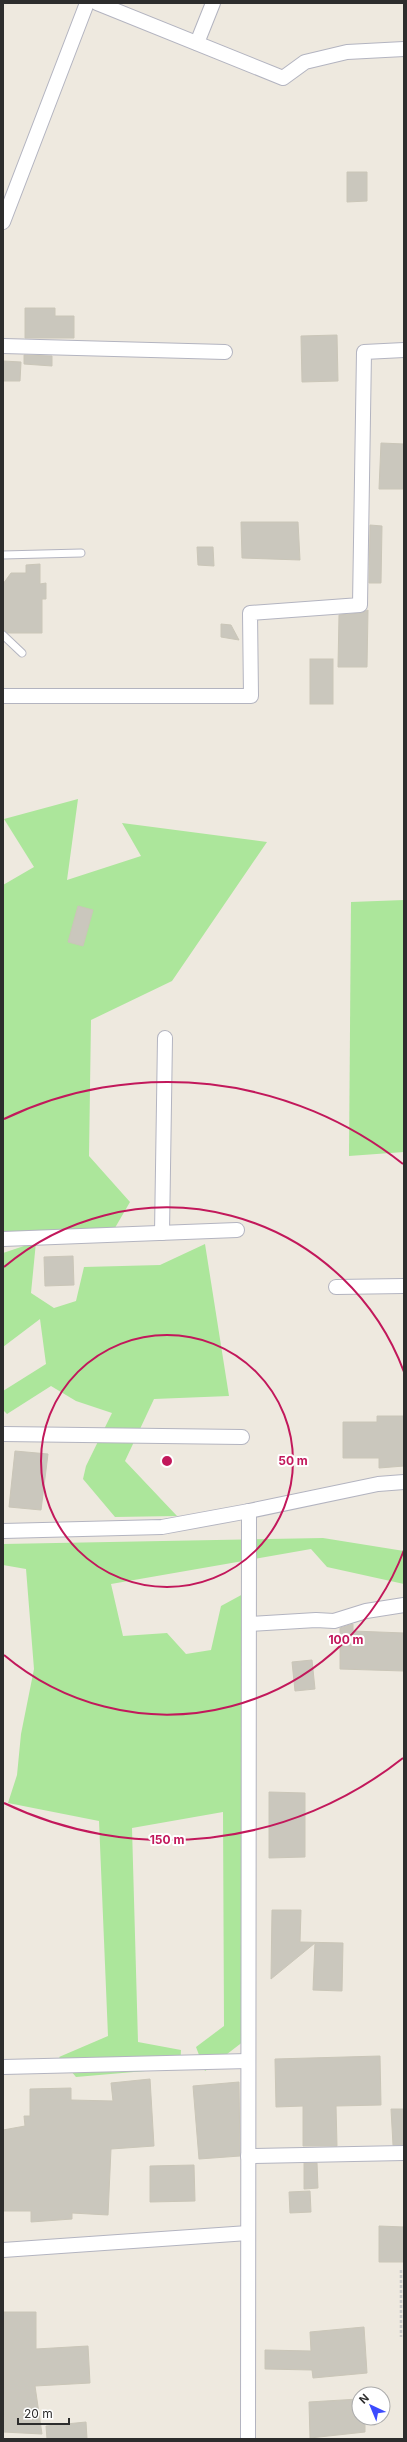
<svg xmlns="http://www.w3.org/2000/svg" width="407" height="2442" viewBox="0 0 407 2442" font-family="Inter,sans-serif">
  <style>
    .green { fill: #ace69b }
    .building { fill: #cac7bd; stroke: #cac6b8 }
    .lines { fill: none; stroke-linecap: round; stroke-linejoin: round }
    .service-casing { stroke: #b3b4c0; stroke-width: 9 }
    .minor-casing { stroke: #b3b4c0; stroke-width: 16 }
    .path { stroke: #c8c8c8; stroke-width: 2.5; stroke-dasharray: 3 2; stroke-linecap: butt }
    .service { stroke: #fff; stroke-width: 7 }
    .minor { stroke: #fff; stroke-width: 14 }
    .ring { fill: none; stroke: #c2185b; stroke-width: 2 }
    .centre { fill: #c2185b; stroke: #fff; stroke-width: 2 }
    .ring-label { font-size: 12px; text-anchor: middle; font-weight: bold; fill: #c2185b; stroke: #fff; stroke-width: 4; stroke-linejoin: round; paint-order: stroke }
  </style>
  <rect width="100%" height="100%" fill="#eee9df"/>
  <g class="green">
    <polygon points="78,799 67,880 141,856 122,823 267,842 172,981 91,1020 89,1156 130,1202 112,1233 3,1239 3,885 34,867 4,819"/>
    <polygon points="404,900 404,1152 349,1156 351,902"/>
    <polygon points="36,1242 31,1293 54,1308 76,1301 84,1267 160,1265 205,1244 229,1396 154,1399 125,1461 177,1516 115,1517 83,1479 86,1466 112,1413 76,1401 51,1386 7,1414 3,1410 3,1391 46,1364 40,1319 3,1347 3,1253"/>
    <polygon points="323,1538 404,1551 404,1584 327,1567 311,1549 111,1584 123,1636 167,1633 186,1654 211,1650 221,1606 256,1587 244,2041 205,2071 196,2047 224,2026 223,1812 132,1828 138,2042 181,2050 180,2068 76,2077 59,2057 108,2036 99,1821 8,1803 17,1775 21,1734 34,1669 26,1569 3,1565 3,1544"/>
  </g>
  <g class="building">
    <polygon points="347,172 367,172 367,201 347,202"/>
    <polygon points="25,308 55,308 55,316 74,316 74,338 25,338"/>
    <polygon points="337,335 338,381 302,382 301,336"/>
    <polygon points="24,355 52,356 52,366 24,364"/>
    <polygon points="3,361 21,362 20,381 3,381"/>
    <polygon points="381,443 404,444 404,489 379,489"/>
    <polygon points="241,522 298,522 300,560 242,558"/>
    <polygon points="370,525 382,526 381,583 369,583"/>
    <polygon points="197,547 213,547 214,566 198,565"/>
    <polygon points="40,564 40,584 46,583 46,599 42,599 42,633 8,633 3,630 3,584 11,573 26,573 26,565"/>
    <polygon points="368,610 367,667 338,667 339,615 361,613"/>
    <polygon points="221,624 231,625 239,640 221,637"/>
    <rect x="310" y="659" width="23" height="45"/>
    <polygon points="78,906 93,910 83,946 68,942"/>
    <polygon points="73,1256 74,1285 45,1286 44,1257"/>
    <polygon points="377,1416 404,1416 404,1466 379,1468 379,1458 343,1458 343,1422 377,1422"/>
    <polygon points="15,1451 48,1454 41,1510 9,1507"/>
    <polygon points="353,1624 353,1631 404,1633 404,1671 340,1669 340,1628"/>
    <polygon points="312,1660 315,1689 295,1691 292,1662"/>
    <polygon points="269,1792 305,1793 305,1857 269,1858"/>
    <polygon points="272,1910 301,1910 300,1942 343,1943 342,1991 313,1990 315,1943 271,1979"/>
    <polygon points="380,2056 381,2105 336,2106 337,2146 303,2146 303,2106 276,2107 275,2059"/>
    <polygon points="150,2079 154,2146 111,2149 108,2215 72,2213 72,2219 31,2222 31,2211 3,2211 3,2130 25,2126 24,2116 30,2116 30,2089 71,2088 71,2100 113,2101 111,2083"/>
    <polygon points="239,2082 240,2156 199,2159 193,2086"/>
    <polygon points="391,2109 404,2109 404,2145 393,2145"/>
    <polygon points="304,2163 317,2163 318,2188 304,2189"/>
    <polygon points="194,2165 195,2201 150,2202 150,2166"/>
    <polygon points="310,2191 311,2212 290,2213 289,2192"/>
    <polygon points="379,2226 404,2227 404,2262 379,2262"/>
    <polygon points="3,2312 36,2312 36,2349 88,2346 90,2383 35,2386 42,2434 3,2432"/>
    <polygon points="364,2327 367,2373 313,2378 312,2370 265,2369 265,2350 311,2351 310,2332"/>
    <polygon points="359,2399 359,2418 365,2418 365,2432 310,2438 309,2402"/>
    <polygon points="86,2422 87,2439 47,2439 46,2426"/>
  </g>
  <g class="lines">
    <defs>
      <g id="service">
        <polyline points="3,555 81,553"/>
        <polyline points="3,635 22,653"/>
      </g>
      <g id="minor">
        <polyline points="97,3 283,78 305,62 347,52 404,49"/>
        <polyline points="197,43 213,3"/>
        <polyline points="3,222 87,3"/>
        <polyline points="3,346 225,352"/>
        <polyline points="3,696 251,696 250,613 360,605 364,352 404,350"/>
        <polyline points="162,1233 165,1038"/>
        <polyline points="3,1239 237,1230"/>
        <polyline points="336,1287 404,1286"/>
        <polyline points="3,1434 242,1437"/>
        <polyline points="3,1531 162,1527 249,1511 378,1484 404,1482"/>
        <polyline points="249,1624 316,1620 334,1621 366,1611 404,1605"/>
        <polyline points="3,2067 248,2061"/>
        <polyline points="248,2156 404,2153"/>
        <polyline points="3,2250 248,2233"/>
        <polyline points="248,2439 249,1511"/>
      </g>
    </defs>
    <use href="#service" class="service-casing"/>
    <use href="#minor" class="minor-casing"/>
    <polyline class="path" points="401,2270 401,2337"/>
    <use href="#service" class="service"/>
    <use href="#minor" class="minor"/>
  </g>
  <g class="ring">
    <circle cx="167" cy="1461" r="126"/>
    <path d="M404 1550A253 253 0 0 1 4 1655M4 1267A253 253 0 0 1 404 1372"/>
    <path d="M403 1758A379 379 0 0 1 4 1803M4 1119A379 379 0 0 1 403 1164"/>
  </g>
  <circle cx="167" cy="1461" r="6" class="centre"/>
  <g class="ring-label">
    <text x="293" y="1465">50 m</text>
    <text x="346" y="1644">100 m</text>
    <text x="167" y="1844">150 m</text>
  </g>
  <rect width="407" height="2442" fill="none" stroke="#2d2d2d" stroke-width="8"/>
  <g transform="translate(371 2406) rotate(316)"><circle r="19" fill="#ffffff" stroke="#ababab"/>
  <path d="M0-3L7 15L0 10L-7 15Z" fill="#3c4bfe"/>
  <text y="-6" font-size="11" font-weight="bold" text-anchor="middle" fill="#2d2d2d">N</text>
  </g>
  <path d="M18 2418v6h51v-6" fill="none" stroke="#2d2d2d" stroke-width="2"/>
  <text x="24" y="2418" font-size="12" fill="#2d2d2d" stroke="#ffffff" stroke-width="3" paint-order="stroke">20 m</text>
</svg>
